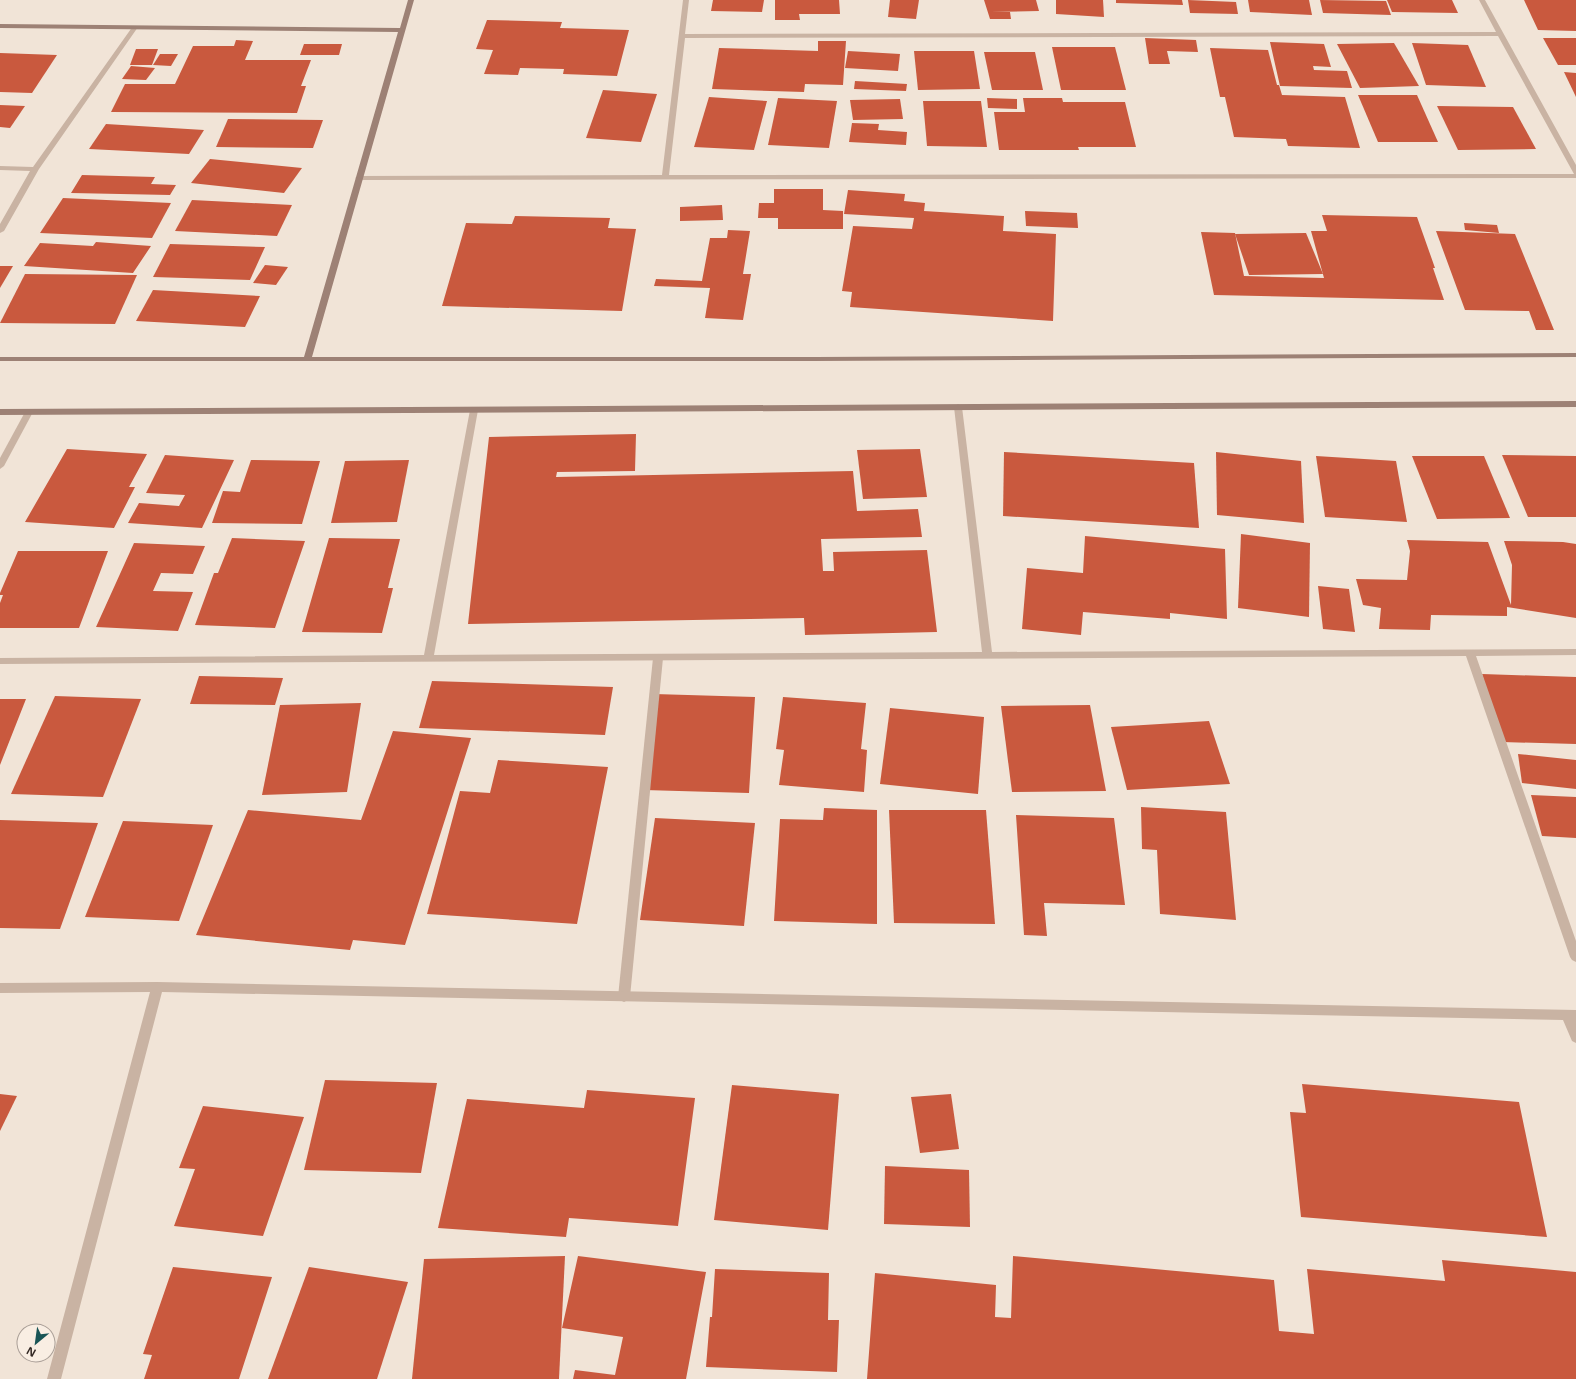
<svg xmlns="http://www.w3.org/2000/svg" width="1576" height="1379" viewBox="0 0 1576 1379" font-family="'Open Sans',sans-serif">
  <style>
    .building { fill: #c9593e }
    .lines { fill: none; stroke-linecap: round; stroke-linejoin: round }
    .lane { fill: #c9b3a3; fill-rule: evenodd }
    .street { fill: #c9b3a3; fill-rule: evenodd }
    .secondary { fill: #9d8175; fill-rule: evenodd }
  </style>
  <rect width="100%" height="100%" fill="#f1e4d7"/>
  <g class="building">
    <polygon points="713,0 764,0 762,12 711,11"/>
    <polygon points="775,0 839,0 840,14 799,14 800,20 775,20"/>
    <polygon points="890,0 919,0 916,19 888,17"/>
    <polygon points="984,0 1036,0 1039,11 991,12 1010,12 1011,19 990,19"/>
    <polygon points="1056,0 1103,0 1104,17 1056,14"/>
    <polygon points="1116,0 1182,0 1183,5 1116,3"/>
    <polygon points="1188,0 1236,2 1238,14 1190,13"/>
    <polygon points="1248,0 1309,0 1312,15 1250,12"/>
    <polygon points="1320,0 1386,1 1391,15 1323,13"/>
    <polygon points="1387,0 1452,0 1458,13 1392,12"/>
    <polygon points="1524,0 1576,0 1576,31 1538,30"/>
    <polygon points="487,20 562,22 560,28 629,30 617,76 563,74 564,69 520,68 518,75 484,74 493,50 476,49"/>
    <polygon points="1145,38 1196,40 1198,52 1167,51 1170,64 1149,64"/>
    <polygon points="1543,38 1576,38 1576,65 1558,65"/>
    <polygon points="236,40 253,41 245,60 311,60 301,86 306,86 297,113 111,112 125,84 175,84 193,46 234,46"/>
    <polygon points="818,41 846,41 843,85 805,84 804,92 712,89 719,48 818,51"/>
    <polygon points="1270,42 1324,44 1331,67 1313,66 1314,70 1347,71 1352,88 1280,86"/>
    <polygon points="1394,43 1419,86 1360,88 1337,44"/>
    <polygon points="1412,43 1468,45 1486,87 1426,85"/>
    <polygon points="304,44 342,44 339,55 300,55"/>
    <polygon points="1052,47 1115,47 1126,90 1061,90"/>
    <polygon points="1210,48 1268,50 1277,85 1279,85 1282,95 1345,97 1360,148 1288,146 1286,139 1234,137 1225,97 1220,97"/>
    <polygon points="136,49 158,49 152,65 130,65"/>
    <polygon points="848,51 900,54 898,71 845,68"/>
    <polygon points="914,51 974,51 980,89 918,90"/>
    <polygon points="984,52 1035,52 1043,90 992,90"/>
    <polygon points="0,53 57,55 32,93 0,92"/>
    <polygon points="160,54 178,54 171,66 153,65"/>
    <polygon points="131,66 155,68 146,80 122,79"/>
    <polygon points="1564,72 1576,73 1576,97"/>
    <polygon points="855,81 907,84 906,91 854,89"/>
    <polygon points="603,90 657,94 641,142 586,138"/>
    <polygon points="1358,95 1417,95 1438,142 1378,142"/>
    <polygon points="709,97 767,101 754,150 694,147"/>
    <polygon points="778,98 837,101 829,148 768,145"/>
    <polygon points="987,98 1017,99 1017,109 988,108"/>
    <polygon points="1023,98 1062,98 1063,102 1125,102 1136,147 1078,147 1079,150 999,150 994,112 1025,112"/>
    <polygon points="900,99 903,119 853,120 850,100"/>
    <polygon points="923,101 981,101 987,147 927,146"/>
    <polygon points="0,105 25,106 10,128 0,127"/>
    <polygon points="1437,106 1513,107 1536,149 1458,150"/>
    <polygon points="228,119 323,120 313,148 216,147"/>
    <polygon points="852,123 879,124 878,130 907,132 906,145 849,142"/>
    <polygon points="106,124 204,130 189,154 89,149"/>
    <polygon points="210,159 302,168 284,193 191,183"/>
    <polygon points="82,175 155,177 151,184 176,185 170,195 71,193"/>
    <polygon points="774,189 823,189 823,210 843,211 843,229 778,229 778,218 758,218 759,203 774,203"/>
    <polygon points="848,190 905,194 904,201 925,203 924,211 1004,216 1003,231 1056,234 1053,321 850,307 852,292 842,291 853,226 912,229 914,218 844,214"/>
    <polygon points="63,198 171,203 152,238 40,233"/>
    <polygon points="192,200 292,205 277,236 175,231"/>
    <polygon points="722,205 723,220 680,221 680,207"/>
    <polygon points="1025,211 1077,213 1078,228 1026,226"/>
    <polygon points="1322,215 1417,217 1435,268 1433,268 1444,300 1214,295 1201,232 1235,233 1244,276 1324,278 1311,231 1327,231"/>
    <polygon points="515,216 610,218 608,228 636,229 622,311 442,306 466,223 512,224"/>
    <polygon points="1464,223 1497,225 1499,233 1465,230"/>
    <polygon points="728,230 750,231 743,274 751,274 743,320 705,318 710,288 654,286 656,279 702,281 710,238 727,238"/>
    <polygon points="1436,231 1515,234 1554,330 1536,330 1529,311 1465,310"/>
    <polygon points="1306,233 1323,274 1249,275 1235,234"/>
    <polygon points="96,242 151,246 133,273 24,266 40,243 93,246"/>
    <polygon points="170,244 265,247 250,280 153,277"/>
    <polygon points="265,265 288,267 276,285 253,283"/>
    <polygon points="0,266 13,266 0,288"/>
    <polygon points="25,274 137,275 115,324 0,323"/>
    <polygon points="153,290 260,296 245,327 136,321"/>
    <polygon points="636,434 635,471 557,472 556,477 853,471 857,511 918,509 922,537 821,539 823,571 834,571 833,552 927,550 937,632 805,635 804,618 468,624 489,437"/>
    <polygon points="67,449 147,454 129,487 135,487 114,528 25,522"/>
    <polygon points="920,449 927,497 863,499 857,450"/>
    <polygon points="1004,452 1194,463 1199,528 1003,516"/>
    <polygon points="1216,452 1301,461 1304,523 1217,515"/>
    <polygon points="165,455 234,460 202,528 128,523 139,503 179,506 185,495 146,493"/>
    <polygon points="1502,455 1576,456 1576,517 1528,517"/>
    <polygon points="1316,456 1396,461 1407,522 1325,517"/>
    <polygon points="1412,456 1484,456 1510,518 1437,519"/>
    <polygon points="251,460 320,461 302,524 212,523 223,491 240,492"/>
    <polygon points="409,460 397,522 331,523 345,461"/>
    <polygon points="1241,534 1310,543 1309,617 1238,608"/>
    <polygon points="1085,536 1225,549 1227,619 1170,613 1170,619 1083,612 1081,635 1022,629 1027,568 1083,573"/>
    <polygon points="232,538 305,541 275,628 195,625 214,573 218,573"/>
    <polygon points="329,538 400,539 388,588 393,588 382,633 302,632"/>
    <polygon points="1407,540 1488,542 1511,605 1512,565 1504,541 1563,542 1576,544 1576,618 1507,607 1507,616 1431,615 1430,630 1379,629 1381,608 1363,605 1356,579 1407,580 1410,551"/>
    <polygon points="134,543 205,546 193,574 161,573 153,591 193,592 178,631 96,627"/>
    <polygon points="18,551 108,551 79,628 0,628 0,603 3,595 0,595 0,593"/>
    <polygon points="1318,586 1349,589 1355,632 1323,629"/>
    <polygon points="1482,674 1576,677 1576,744 1502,742"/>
    <polygon points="199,676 283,678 275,705 190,704"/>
    <polygon points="432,681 613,687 605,735 419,728"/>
    <polygon points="654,694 755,697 749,793 644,790"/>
    <polygon points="55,696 141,699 103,797 11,794"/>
    <polygon points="783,697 866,703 861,749 867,750 864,792 779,785 784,750 776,749"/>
    <polygon points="0,699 26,699 0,765"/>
    <polygon points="361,703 347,792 262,795 280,705"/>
    <polygon points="1090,705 1106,791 1012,792 1001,706"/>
    <polygon points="890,708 984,717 978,794 880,784"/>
    <polygon points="1209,721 1230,784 1127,790 1111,727"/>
    <polygon points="393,731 471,738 405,945 353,940 350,950 196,935 248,810 361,820"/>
    <polygon points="1518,754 1576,760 1576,789 1522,783"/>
    <polygon points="498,760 608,767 577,924 427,914 460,791 490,793"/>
    <polygon points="1531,795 1576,797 1576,838 1542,836"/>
    <polygon points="1141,807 1226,812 1236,920 1160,914 1157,850 1142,849"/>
    <polygon points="824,808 877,810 877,924 774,921 780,819 823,820"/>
    <polygon points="889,810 986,810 995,924 894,923"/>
    <polygon points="1016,815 1114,818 1125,905 1044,903 1047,936 1024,935"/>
    <polygon points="655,818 755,823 744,926 640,920"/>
    <polygon points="0,820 98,823 60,929 0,928"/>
    <polygon points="123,821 213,825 179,921 85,917"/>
    <polygon points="325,1080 437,1083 421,1173 304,1170"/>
    <polygon points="1302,1084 1519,1102 1547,1237 1301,1217 1290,1112 1306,1113"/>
    <polygon points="732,1085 839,1094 828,1230 714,1220"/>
    <polygon points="587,1090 695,1098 678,1226 569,1218 566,1237 438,1228 467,1099 584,1108"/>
    <polygon points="0,1094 17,1096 0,1131"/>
    <polygon points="951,1094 959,1149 920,1153 911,1097"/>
    <polygon points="203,1106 304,1117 263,1236 174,1226 195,1169 179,1168"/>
    <polygon points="885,1166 969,1170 970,1227 884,1224"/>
    <polygon points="565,1256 559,1379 412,1379 424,1259"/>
    <polygon points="578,1256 706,1272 686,1379 573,1379 575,1370 615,1375 623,1337 562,1328"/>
    <polygon points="1013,1256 1274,1280 1279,1331 1314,1334 1307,1269 1445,1281 1442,1260 1576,1272 1576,1379 867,1379 875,1273 996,1285 995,1317 1011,1318"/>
    <polygon points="173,1267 272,1277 239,1379 144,1379 152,1355 143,1354"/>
    <polygon points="309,1267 408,1282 377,1379 268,1379"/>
    <polygon points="715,1269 829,1273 828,1320 839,1320 837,1372 706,1367 710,1317 712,1317"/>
  </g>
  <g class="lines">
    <g class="lane">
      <polygon points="29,409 33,412 4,466 0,469 0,458 25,412"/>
      <polygon points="658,655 663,658 630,997 628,1000 624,1002 620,1000 618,997 653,658"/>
    </g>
    <g class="street">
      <path d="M683 0H689L685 34 1496 32 1479 0H1485L1576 165V178L359 180 355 178 359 176 662 175ZM1498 36 1574 174 669 175 685 38Z"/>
      <polygon points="133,26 138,27 39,169 4,231 0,233 0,224 30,171 0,170 0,166 33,167"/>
      <polygon points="958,404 962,407 992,652 1576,649 1576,655 1476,656 1576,941 1576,962 1572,960 1570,957 1466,656 0,664 0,658 424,655 470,410 474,407 478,410 434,655 982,652 954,407"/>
      <polygon points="157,982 1576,1010 1576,1043 1572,1041 1563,1020 162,992 61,1379 47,1379 150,992 0,993 0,983"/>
    </g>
    <g class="secondary">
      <polygon points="408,0 414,0 312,357 815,357 1576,353 1576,357 815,361 0,361 0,357 304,357 398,32 0,28 0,24 400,28"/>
      <polygon points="1576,401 1576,407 0,415 0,409"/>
    </g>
  </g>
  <g transform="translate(36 1343) rotate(209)"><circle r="19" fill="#f9eee3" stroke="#aa9f97"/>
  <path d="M0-3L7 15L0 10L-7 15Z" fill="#1a5556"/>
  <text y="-6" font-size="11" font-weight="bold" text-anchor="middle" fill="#342925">N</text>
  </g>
</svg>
